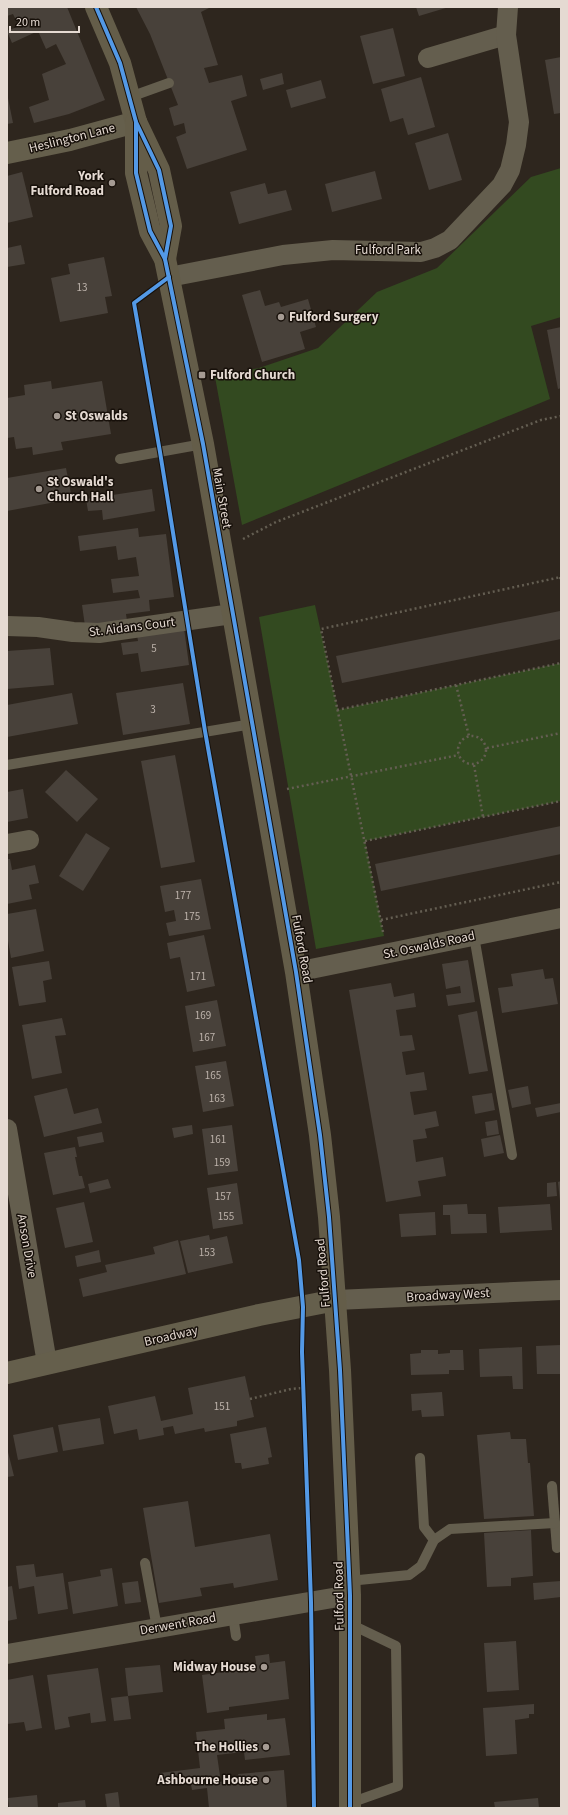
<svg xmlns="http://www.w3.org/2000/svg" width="568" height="1815" viewBox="0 0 568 1815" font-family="'Source Sans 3',sans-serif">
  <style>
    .green { fill: #334a20 }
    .building { fill: #48413a }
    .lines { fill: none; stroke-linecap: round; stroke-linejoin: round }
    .path { stroke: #645e52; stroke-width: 2.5; stroke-dasharray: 2 3; stroke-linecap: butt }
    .lane { stroke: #645e4e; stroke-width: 10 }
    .street { stroke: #645e4e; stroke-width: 20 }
    .secondary { stroke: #655f4c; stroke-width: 22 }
    .primary { stroke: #645d49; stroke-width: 22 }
    .cycleway-casing { stroke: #17100a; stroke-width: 6 }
    .cycleway { stroke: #5399e6; stroke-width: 4 }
    .poi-dot { fill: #a59b93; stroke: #17100a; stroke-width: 1.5 }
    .labels { text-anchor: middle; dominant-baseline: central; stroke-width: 3; stroke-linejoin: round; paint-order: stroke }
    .number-label { font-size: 11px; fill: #beb4ac }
    .street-label { font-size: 13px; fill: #e5dad2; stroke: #17100a }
    .poi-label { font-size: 13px; font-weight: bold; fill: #e5dad2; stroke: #17100a; text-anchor: end }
  </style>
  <rect width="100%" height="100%" fill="#2e261e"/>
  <g class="green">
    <polygon points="561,168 561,317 531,326 550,399 242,525 215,377 259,368 318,348 377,292 437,268 531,177"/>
    <polygon points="315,605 338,710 561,663 561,801 365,841 384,936 316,949 259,617"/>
  </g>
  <g class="building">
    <polygon points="7,7 67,7 105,100 69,114 34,123 29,107 49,100 42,74 66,64 56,44 46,49 38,31 12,43 7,31 19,26 13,14 7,16"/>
    <polygon points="136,7 211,7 201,12 218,65 204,68 209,83 242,75 247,96 231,101 247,150 187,169 176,137 186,133 184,123 174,126 169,108 178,105 150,34"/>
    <polygon points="416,7 449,7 419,16"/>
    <polygon points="393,28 405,76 373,84 360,36"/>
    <polygon points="561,57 561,113 554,114 545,60"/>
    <polygon points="282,73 284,84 263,90 260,79"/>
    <polygon points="421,77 435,127 408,135 403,118 390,122 381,89"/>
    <polygon points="321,80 326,98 291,108 286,90"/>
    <polygon points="7,93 13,123 7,124"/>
    <polygon points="448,133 462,180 429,190 415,143"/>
    <polygon points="375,171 382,199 332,212 325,184"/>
    <polygon points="22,172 33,217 7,223 7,176"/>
    <rect x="110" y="181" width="3" height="5"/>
    <polygon points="265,183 268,194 286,190 292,210 239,224 230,192"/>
    <polygon points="21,245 25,264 7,267 7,248"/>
    <polygon points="104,257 112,296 105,297 108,313 60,322 51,278 70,274 68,264"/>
    <polygon points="260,290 265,306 279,302 281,307 308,299 316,327 300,332 305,349 262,362 242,295"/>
    <polygon points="561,327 561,388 558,389 547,330"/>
    <polygon points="51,381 52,389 102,381 111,434 61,442 63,450 33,455 32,447 16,449 14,437 7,438 7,398 25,395 24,385"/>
    <polygon points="66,468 72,499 7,511 7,478"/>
    <polygon points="152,489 155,511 103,520 102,510 88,511 86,499"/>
    <polygon points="138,528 139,537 166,534 174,597 149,600 150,611 126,614 127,621 85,626 82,605 140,598 138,590 113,593 111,579 139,576 136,557 118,560 116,546 80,551 78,536"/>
    <polygon points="560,611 561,639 342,683 336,656"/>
    <polygon points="184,628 189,665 141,672 138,653 123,655 121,643 138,641 137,635"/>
    <polygon points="50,648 54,685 7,689 7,651"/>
    <polygon points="183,683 190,724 123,735 116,693"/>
    <polygon points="72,693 78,724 7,737 7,705"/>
    <polygon points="175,755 195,862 161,868 141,761"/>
    <polygon points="66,770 98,799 77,822 45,792"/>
    <polygon points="23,789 28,818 7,822 7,792"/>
    <polygon points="561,826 561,854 381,891 375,864"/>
    <polygon points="86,833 110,848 83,891 59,876"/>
    <polygon points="7,859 10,859 12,870 35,865 39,883 29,885 32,899 7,904"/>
    <polygon points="201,879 211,929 169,936 166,923 176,921 174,910 165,912 160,886"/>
    <polygon points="36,909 44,951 11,958 7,935 7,914"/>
    <polygon points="204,935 215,986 187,992 180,957 170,959 167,943"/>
    <polygon points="468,960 475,1002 448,1006 446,995 461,993 460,986 446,989 442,964"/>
    <polygon points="49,961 52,979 43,981 46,1002 19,1006 12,967"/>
    <polygon points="543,969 545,979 553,978 558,1004 502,1013 498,988 513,986 511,974"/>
    <polygon points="391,983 394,997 414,993 416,1007 396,1010 400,1036 412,1035 415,1050 402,1052 406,1075 424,1072 427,1090 410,1092 414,1115 436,1111 439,1126 425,1129 427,1138 413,1140 416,1162 443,1157 446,1176 418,1181 421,1196 386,1202 349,990"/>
    <polygon points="217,1000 226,1046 193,1052 185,1006"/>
    <polygon points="477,1011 488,1071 469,1074 458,1015"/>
    <polygon points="62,1018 66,1035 55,1036 62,1073 32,1079 22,1025"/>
    <polygon points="226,1061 234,1106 203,1112 195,1066"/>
    <polygon points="528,1086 531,1104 512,1108 508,1090"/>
    <polygon points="67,1088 74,1114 98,1108 102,1123 44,1137 34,1096"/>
    <polygon points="492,1093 495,1110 475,1114 472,1096"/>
    <polygon points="561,1103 561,1112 537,1117 535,1108"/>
    <polygon points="497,1120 499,1134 487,1136 485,1122"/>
    <polygon points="192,1125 193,1134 174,1138 172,1128"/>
    <polygon points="232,1125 238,1171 208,1175 202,1129"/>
    <polygon points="102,1132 104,1142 79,1147 77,1137"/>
    <polygon points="500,1135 504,1153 484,1157 481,1139"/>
    <polygon points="75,1147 77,1157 75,1157 79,1176 82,1176 85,1188 53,1195 44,1153"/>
    <polygon points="108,1179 111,1188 90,1193 88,1184"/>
    <polygon points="561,1181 561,1201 560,1201 558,1182"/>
    <polygon points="556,1182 557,1196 547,1197 547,1183"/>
    <polygon points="237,1183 243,1224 213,1229 207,1188"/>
    <polygon points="84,1202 93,1242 65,1248 56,1208"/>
    <polygon points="467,1204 468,1214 486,1214 487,1233 451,1234 450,1215 443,1215 443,1205"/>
    <polygon points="550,1204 552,1230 500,1233 498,1207"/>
    <polygon points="435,1212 436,1235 401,1237 399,1214"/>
    <polygon points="209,1235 210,1240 227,1236 233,1263 188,1273 180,1241"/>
    <polygon points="178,1240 186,1274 83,1297 79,1279 107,1272 105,1265 155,1254 153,1247"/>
    <polygon points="99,1250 101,1262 77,1267 75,1256"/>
    <polygon points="561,1345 561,1374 537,1374 536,1346"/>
    <polygon points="522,1347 523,1389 513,1389 512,1376 480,1377 479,1349"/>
    <polygon points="421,1350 438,1350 438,1354 450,1353 450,1350 463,1350 464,1370 449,1370 449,1374 411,1375 410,1354 421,1353"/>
    <polygon points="245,1376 254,1417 237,1421 237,1426 205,1432 204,1428 175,1434 173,1426 163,1428 164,1435 139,1440 137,1429 114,1434 108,1406 155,1396 161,1421 193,1414 188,1388"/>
    <polygon points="442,1392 444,1416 422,1417 421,1410 412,1411 411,1394"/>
    <polygon points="100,1418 104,1444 63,1451 58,1425"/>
    <polygon points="53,1427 58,1452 18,1460 13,1435"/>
    <polygon points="266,1427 272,1457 268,1458 269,1464 242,1469 241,1463 235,1463 230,1434"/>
    <polygon points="510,1432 511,1439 526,1439 528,1463 530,1463 534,1516 484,1519 477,1435"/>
    <polygon points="7,1448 14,1476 7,1477"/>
    <polygon points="188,1501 195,1547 270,1534 278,1580 234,1588 233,1583 200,1588 202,1596 159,1603 143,1508"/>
    <polygon points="531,1530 533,1576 511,1578 511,1586 487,1587 484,1533"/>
    <polygon points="34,1564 36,1577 63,1573 68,1609 38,1614 34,1586 19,1589 16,1566"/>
    <polygon points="112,1568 118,1606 73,1614 68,1582 101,1576 100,1570"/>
    <polygon points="138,1581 141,1602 125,1604 122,1583"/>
    <polygon points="561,1581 561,1597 534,1600 533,1583"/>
    <polygon points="12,1586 17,1619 7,1621 7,1587"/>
    <polygon points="516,1641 519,1690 487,1692 484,1643"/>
    <polygon points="269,1654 270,1663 285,1661 289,1699 229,1707 229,1710 207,1713 202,1675 237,1670 236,1666 256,1663 255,1656"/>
    <polygon points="160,1665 163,1692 128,1696 131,1719 114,1721 111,1698 128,1696 125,1668"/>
    <polygon points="98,1668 106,1721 91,1723 90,1713 68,1717 70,1727 55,1730 47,1675"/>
    <polygon points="33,1675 42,1728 26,1731 24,1722 7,1724 7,1680"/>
    <polygon points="534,1704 534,1714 529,1714 529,1718 515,1720 517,1754 486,1756 483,1708"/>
    <polygon points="267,1714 267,1720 285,1718 290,1755 245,1760 244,1752 217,1755 220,1776 206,1777 207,1783 239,1780 238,1774 284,1770 287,1808 209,1808 207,1788 192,1790 190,1780 161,1784 160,1773 200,1768 196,1732 225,1729 224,1719"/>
    <polygon points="118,1792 120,1808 107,1808 105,1794"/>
    <polygon points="37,1795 38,1808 9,1808 8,1798"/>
    <polygon points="538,1798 539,1808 495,1808 494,1802"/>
    <polygon points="85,1800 86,1808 58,1808 58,1803"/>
  </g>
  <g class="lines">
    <g class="path">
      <polyline points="243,539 276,522 541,420 561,416"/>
      <polyline points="560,577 561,581"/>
      <polyline points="456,685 469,736"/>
      <polyline points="337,710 561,663"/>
      <circle cx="472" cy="750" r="14"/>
      <polyline points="487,748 561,733"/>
      <polyline points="474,765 483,817"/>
      <polyline points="287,789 459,755"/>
      <polyline points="365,841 561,801"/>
      <polyline points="381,920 561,882"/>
      <polyline points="383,932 321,629 561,577"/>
      <polyline points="250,1399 291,1389 303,1388"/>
    </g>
    <g class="lane">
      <polyline points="130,97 169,83"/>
      <polyline points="120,459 203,444"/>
      <polyline points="7,765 252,724"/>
      <polyline points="474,936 512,1155"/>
      <polyline points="420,1458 424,1527 434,1540"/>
      <polyline points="552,1486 557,1548"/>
      <polyline points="145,1563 157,1628"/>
      <polyline points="349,1581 409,1575 421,1566 434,1540 450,1529 555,1523"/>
      <polyline points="233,1615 236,1636"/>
      <polyline points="350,1624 396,1646 398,1786 350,1803"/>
    </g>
    <g class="street">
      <polyline points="428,58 506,35"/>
      <polyline points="169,277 283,255 333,250 421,252 435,248 450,240 502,185 510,170 516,145 519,122 506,35 508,7"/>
      <polyline points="7,626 38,627 73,632 99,633 232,614"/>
      <polyline points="7,844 29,840"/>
      <polyline points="296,972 561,918"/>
      <polyline points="7,1129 47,1363"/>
      <polyline points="336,1300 561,1290"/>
      <polyline points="7,1654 350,1595"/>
    </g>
    <g class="secondary">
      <polyline points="7,153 70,140 136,122"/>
      <polyline points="7,1373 259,1315 336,1300"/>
    </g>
    <g class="primary">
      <polyline points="96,7 120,63 136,122 159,170 171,226 165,259"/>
      <polyline points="136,122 136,173 150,231 165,259 203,444 296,972 320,1135 329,1217 340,1370 350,1595 350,1808"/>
    </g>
    <defs>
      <g id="cycleway">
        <polyline points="96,7 120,63 136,122 159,170 171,226 165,259"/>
        <polyline points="136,122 136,173 150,231 165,259 203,444 296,972 320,1135 329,1217 340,1370 350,1595 350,1808"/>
        <polyline points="169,277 134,303 160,452 205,731 299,1260 303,1307 302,1352 311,1602 314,1808"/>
      </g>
    </defs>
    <use href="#cycleway" class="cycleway-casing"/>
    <use href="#cycleway" class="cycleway"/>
  </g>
  <g class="poi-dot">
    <circle cx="112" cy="183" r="4"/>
    <circle cx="281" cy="317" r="4"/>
    <rect x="198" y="371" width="8" height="8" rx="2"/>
    <circle cx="57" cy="416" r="4"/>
    <circle cx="39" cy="489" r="4"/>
    <circle cx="264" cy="1667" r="4"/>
    <circle cx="266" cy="1747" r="4"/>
    <circle cx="266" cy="1780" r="4"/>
  </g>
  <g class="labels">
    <g class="number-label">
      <text x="82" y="287">13</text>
      <text x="154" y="648">5</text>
      <text x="153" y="709">3</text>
      <text x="183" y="895">177</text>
      <text x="192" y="916">175</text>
      <text x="198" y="976">171</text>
      <text x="203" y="1015">169</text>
      <text x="207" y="1037">167</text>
      <text x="213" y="1075">165</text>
      <text x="217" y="1098">163</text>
      <text x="218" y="1139">161</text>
      <text x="222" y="1162">159</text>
      <text x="223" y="1196">157</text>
      <text x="226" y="1216">155</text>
      <text x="207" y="1252">153</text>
      <text x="222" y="1406">151</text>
    </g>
    <g class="street-label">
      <text transform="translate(72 138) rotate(-14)">Heslington Lane</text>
      <text x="388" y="250">Fulford Park</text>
      <text transform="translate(222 498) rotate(80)">Main Street</text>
      <text transform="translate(132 627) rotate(-7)">St. Aidans Court</text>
      <text transform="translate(429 945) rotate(-12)">St. Oswalds Road</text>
      <text transform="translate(302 949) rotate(80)">Fulford Road</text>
      <text transform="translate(27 1246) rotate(80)">Anson Drive</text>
      <text transform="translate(323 1273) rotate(-95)">Fulford Road</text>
      <text transform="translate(448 1295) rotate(-3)">Broadway West</text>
      <text transform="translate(171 1336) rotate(-13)">Broadway</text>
      <text transform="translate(339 1596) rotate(-91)">Fulford Road</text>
      <text transform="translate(178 1624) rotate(-10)">Derwent Road</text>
    </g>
    <g class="poi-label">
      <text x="104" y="176">York<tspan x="104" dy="15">Fulford Road</tspan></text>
      <text x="289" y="317" text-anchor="start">Fulford Surgery</text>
      <text x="210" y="375" text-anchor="start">Fulford Church</text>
      <text x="65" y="416" text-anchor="start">St Oswalds</text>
      <text x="47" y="482" text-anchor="start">St Oswald's<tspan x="47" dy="15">Church Hall</tspan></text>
      <text x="256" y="1667">Midway House</text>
      <text x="258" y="1747">The Hollies</text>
      <text x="258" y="1780">Ashbourne House</text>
    </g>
  </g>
  <rect width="568" height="1815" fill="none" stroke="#e5dad2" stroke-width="16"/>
  <path d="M10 26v6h69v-6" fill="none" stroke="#e5dad2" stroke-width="2"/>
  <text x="16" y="26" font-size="12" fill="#e5dad2" stroke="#17100a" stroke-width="3" paint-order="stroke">20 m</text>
</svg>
